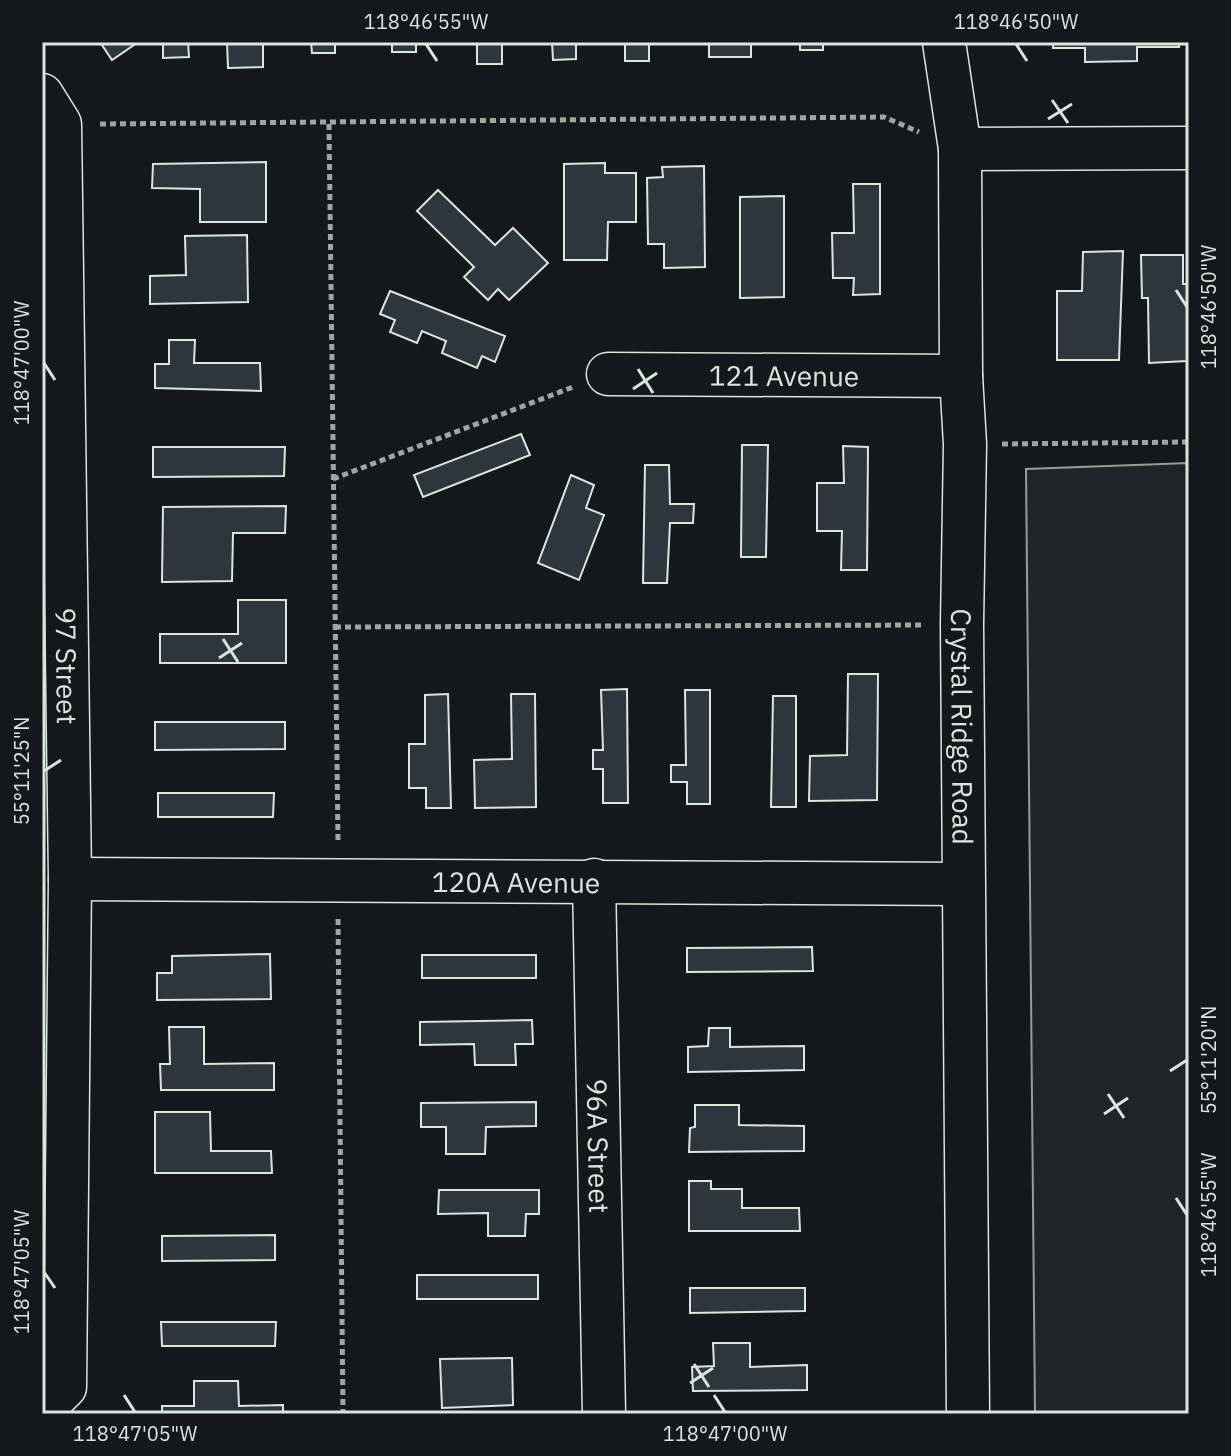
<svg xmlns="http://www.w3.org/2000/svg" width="1231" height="1456" viewBox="0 0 1231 1456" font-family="'IBM Plex Sans',sans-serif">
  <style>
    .green { fill: #202428; stroke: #939e99; stroke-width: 2 }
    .building { fill: #2c363c; stroke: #d8e6dc; stroke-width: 2 }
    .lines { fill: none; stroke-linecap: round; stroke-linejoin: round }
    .minor-casing { stroke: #d8e6dc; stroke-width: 45 }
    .path { stroke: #9da8a2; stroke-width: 5; stroke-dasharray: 6 4; stroke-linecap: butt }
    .minor { stroke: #14181c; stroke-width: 42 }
    .ticks { fill: none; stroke: #d8e6dc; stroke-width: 3 }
    .labels { text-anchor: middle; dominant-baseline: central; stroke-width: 6; stroke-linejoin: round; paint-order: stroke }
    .street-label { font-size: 28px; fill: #d8e6dc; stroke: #14181c }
    .neatline { fill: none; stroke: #d8e6dc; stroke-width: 3 }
    .ticks-label { font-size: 20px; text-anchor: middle; fill: #d8e6dc }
  </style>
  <rect width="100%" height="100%" fill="#14181c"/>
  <polygon class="green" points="1189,463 1189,1414 1035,1414 1026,469"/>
  <g class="building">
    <polygon points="100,42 132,42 134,45 112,60"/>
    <polygon points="163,42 188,42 189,57 163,58"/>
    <polygon points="227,42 263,42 263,67 228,68"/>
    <polygon points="311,42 335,42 335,53 312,53"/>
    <rect x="392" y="42" width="24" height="10"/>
    <rect x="477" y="42" width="25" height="22"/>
    <polygon points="552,42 576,42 576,59 553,60"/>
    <rect x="625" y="42" width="24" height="19"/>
    <rect x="709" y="42" width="42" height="15"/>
    <rect x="800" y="42" width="23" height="8"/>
    <polygon points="1053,42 1179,42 1179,47 1137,47 1137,61 1085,62 1085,48 1053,48"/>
    <polygon points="266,162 266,222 200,222 200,189 152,188 153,164"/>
    <polygon points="605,163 605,173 636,173 636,222 608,222 607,260 564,260 564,164"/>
    <polygon points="704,166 705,267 664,268 664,244 648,244 647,178 663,177 662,167"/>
    <polygon points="853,184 880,184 880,294 853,295 854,278 833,278 832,233 854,233"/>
    <polygon points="438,190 495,245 513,228 548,263 509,300 498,289 488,300 464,277 474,267 417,211"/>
    <polygon points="784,196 784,297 740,298 740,197"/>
    <polygon points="247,235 248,302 150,304 150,276 186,275 185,236"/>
    <polygon points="1123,251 1119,360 1057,360 1057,291 1082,291 1083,252"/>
    <polygon points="1141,255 1183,255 1183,284 1189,284 1187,361 1149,363 1148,298 1142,298"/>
    <polygon points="390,291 505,336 495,362 482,356 477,368 442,353 446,341 422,331 417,343 390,332 395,320 380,314"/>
    <polygon points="169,340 195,340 194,363 260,363 261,391 155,388 155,364 169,364"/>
    <polygon points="521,434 530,455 423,497 414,475"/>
    <polygon points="742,445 768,445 766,557 741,557"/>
    <polygon points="843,446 868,447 867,570 841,570 842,531 817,531 817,483 844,483"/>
    <polygon points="153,447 285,447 284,476 153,477"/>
    <polygon points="645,465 669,465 670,504 694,504 693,523 670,523 667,583 643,583"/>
    <polygon points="571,475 594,485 586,508 604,515 579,580 538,563"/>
    <polygon points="286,506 285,533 233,533 232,581 162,582 163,507"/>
    <polygon points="238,600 286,600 286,663 160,663 160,634 238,634"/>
    <polygon points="848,674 878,674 877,800 809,801 810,756 847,755"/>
    <polygon points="627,689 628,803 603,803 603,769 593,769 593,750 603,750 601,690"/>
    <polygon points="685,690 710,690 710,804 687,804 687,782 671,782 671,765 686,765"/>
    <polygon points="448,694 451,808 426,808 426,788 409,788 409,744 425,744 425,695"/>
    <polygon points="511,694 535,694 536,807 475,808 474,760 512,759"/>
    <polygon points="773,696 796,696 796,807 771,807"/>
    <polygon points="155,722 285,722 285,749 155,750"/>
    <polygon points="158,793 274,793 273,817 158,817"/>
    <polygon points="812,947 813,971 687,972 687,948"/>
    <polygon points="270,954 271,999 157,1000 157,973 172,973 172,956"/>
    <rect x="422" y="955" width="114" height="23"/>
    <polygon points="532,1020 533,1044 515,1044 516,1065 475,1065 474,1044 420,1045 420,1022"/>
    <polygon points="169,1027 204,1027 204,1064 274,1063 274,1090 161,1090 160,1064 170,1064"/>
    <polygon points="709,1028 730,1028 730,1047 804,1046 804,1070 688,1072 688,1047 708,1046"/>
    <polygon points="536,1102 536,1126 486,1127 485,1154 446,1154 446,1127 421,1127 421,1103"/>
    <polygon points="695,1105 739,1105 739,1125 804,1126 804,1151 689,1152 690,1128 695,1127"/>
    <polygon points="155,1112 210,1112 211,1151 271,1151 272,1173 155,1173"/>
    <polygon points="689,1181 711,1181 711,1189 742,1189 742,1208 799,1208 800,1231 689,1231"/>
    <polygon points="439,1190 539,1190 539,1214 526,1214 525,1236 488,1236 488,1213 438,1214"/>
    <polygon points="275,1235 275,1260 162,1261 162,1236"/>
    <rect x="417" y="1275" width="121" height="24"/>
    <polygon points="690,1288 805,1288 805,1311 690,1313"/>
    <polygon points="161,1322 276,1322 275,1346 162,1346"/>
    <polygon points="713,1343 750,1343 750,1367 807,1365 807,1390 693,1391 692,1367 714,1366"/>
    <polygon points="512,1358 513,1405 442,1408 440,1359"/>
    <polygon points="194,1381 238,1381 239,1406 283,1405 283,1414 162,1414 162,1406 194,1406"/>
  </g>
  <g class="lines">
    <defs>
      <g id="minor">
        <path id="s1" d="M944 42 960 149 961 376 965 444 962 624 968 1414"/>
        <path id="s2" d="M42 95 60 124 70 879 65 1387 42 1410"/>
        <polyline points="960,149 1189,148"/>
        <path id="s3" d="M608 374 961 376"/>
        <path id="s4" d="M70 879 963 884"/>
        <path id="s5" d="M594 880 604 1414"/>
      </g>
    </defs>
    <use href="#minor" class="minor-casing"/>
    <g class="path">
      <polyline points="100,124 884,117 919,132"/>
      <polyline points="329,124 338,841"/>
      <polyline points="1002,444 1189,442"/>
      <polyline points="333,479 573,387"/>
      <polyline points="335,627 922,625"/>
      <polyline points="338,919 343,1414"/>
    </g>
    <use href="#minor" class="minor"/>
  </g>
  <path class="ticks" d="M426 44 437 61M1016 44 1027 61M1052 100 1068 123M1048 119 1072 104M1176 290 1187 307M44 363 55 380M638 369 653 393M633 389 657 373M223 639 238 662M219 658 242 643M44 771 61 760M1170 1071 1187 1060M1108 1094 1124 1118M1104 1114 1128 1098M1176 1198 1187 1215M44 1272 55 1288M694 1364 709 1387M690 1383 713 1368M124 1395 135 1412M714 1395 725 1412"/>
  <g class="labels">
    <g class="street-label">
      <text stroke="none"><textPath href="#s3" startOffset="176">121 Avenue</textPath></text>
      <text stroke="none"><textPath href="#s2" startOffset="576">97 Street</textPath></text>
      <text stroke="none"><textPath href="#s1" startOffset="686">Crystal Ridge Road</textPath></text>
      <text stroke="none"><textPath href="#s4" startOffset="446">120A Avenue</textPath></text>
      <text stroke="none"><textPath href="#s5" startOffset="266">96A Street</textPath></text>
    </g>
  </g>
  <rect width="1231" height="1456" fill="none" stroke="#14181c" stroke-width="88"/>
  <rect x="44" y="44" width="1143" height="1368" class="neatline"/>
  <g class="ticks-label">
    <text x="426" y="29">118°46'55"W</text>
    <text x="1016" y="29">118°46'50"W</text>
    <text transform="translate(1209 307) rotate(-90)" y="7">118°46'50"W</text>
    <text transform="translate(22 363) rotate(-90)" y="7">118°47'00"W</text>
    <text transform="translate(22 771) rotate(-90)" y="7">55°11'25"N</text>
    <text transform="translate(1209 1060) rotate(-90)" y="7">55°11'20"N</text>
    <text transform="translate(1209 1215) rotate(-90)" y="7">118°46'55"W</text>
    <text transform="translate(22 1272) rotate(-90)" y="7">118°47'05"W</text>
    <text x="135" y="1441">118°47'05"W</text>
    <text x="725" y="1441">118°47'00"W</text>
  </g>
</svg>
